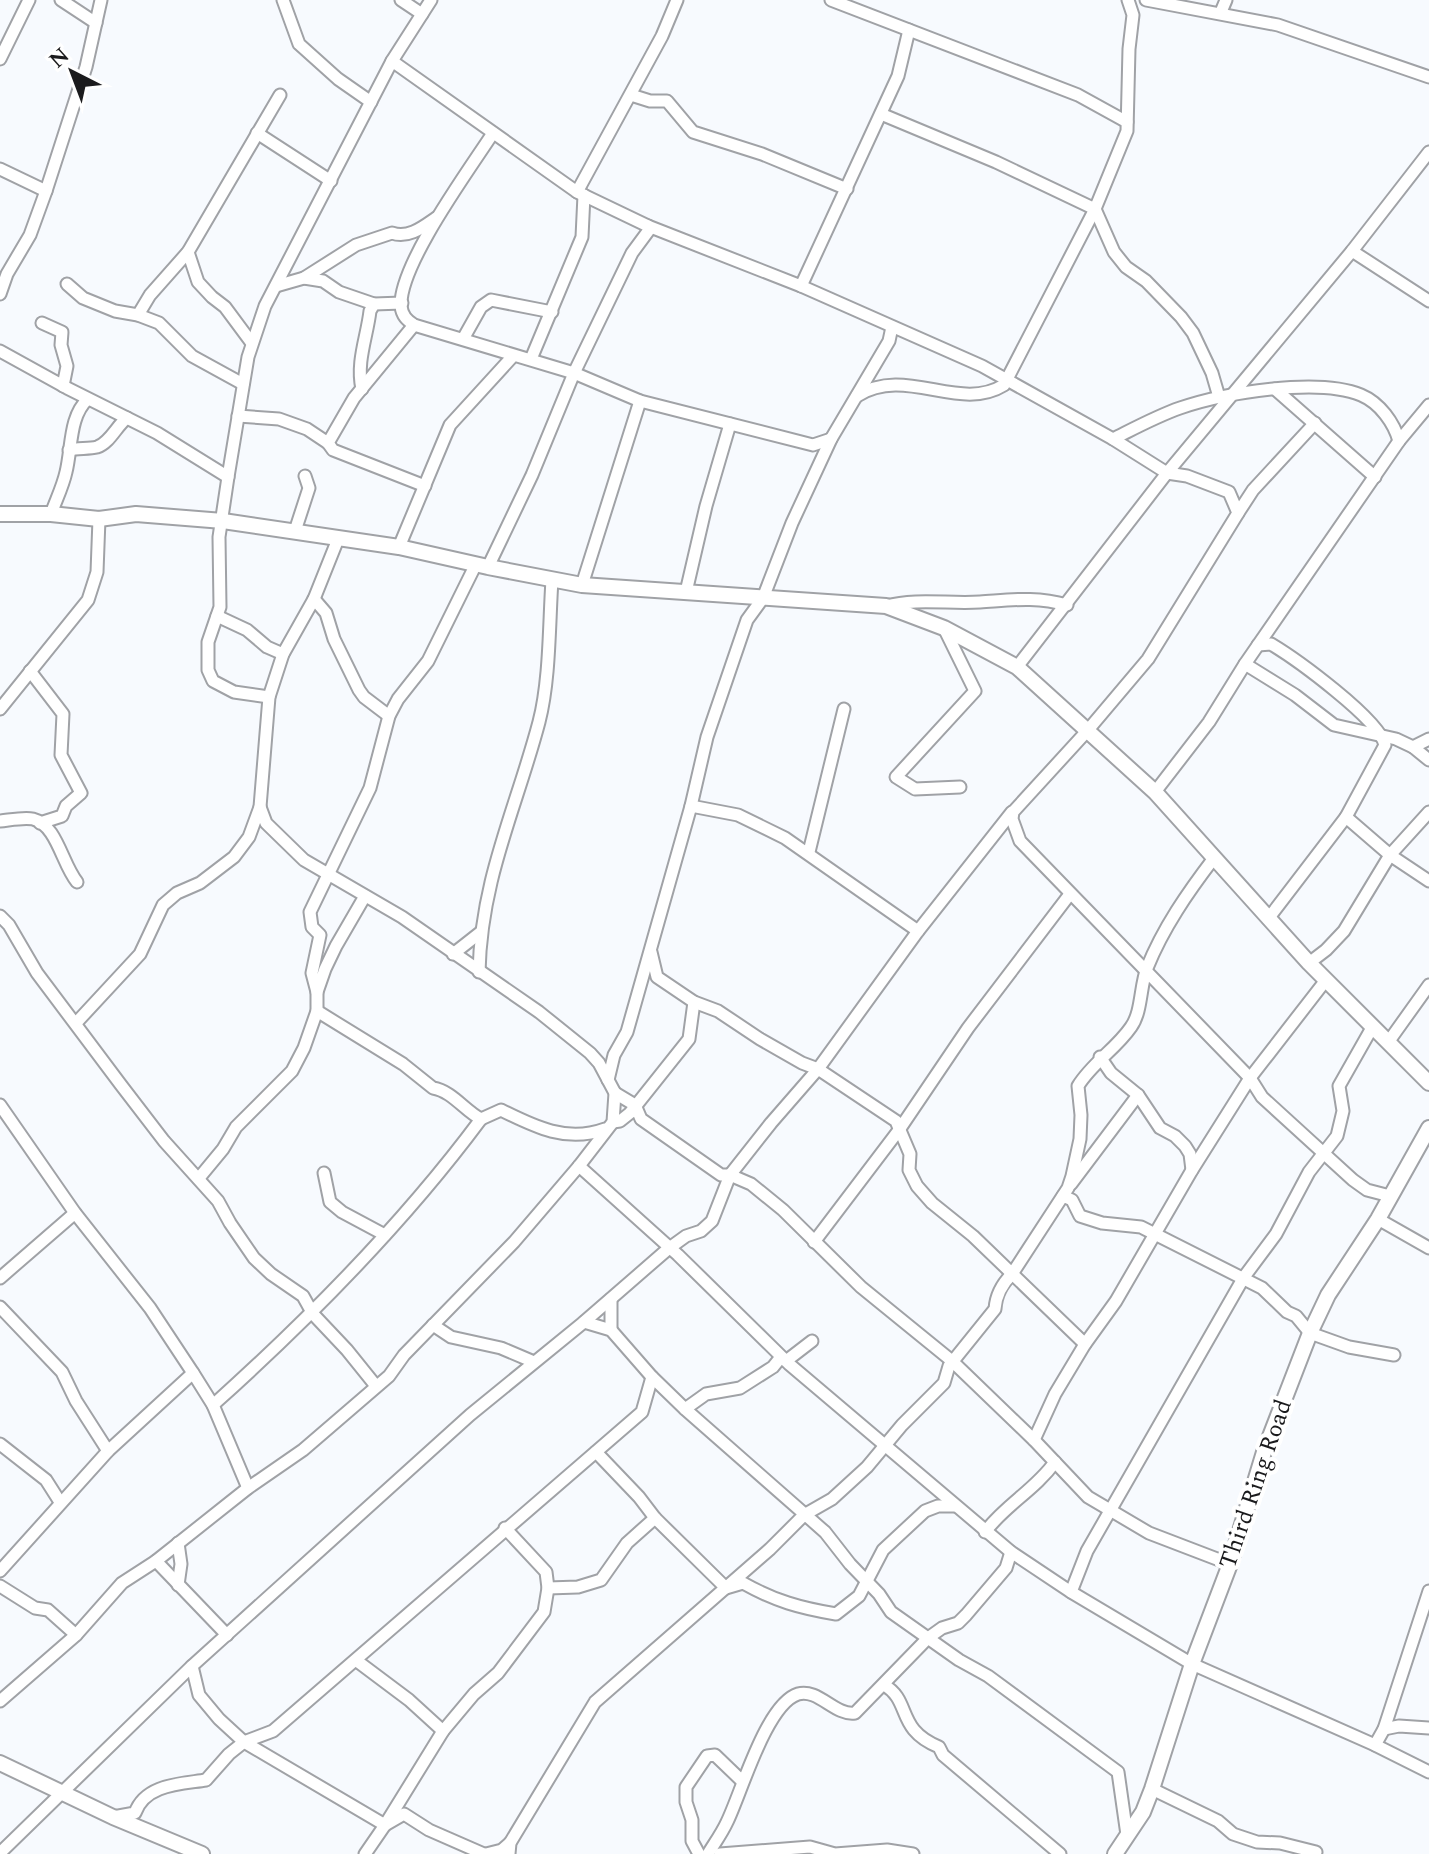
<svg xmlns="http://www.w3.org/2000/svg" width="1429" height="1854" viewBox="0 0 1429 1854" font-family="Spectral,serif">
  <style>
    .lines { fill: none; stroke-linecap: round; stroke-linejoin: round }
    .minor-casing { stroke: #a0a2a6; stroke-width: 15 }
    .tertiary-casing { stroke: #a0a2a6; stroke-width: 18 }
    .minor { stroke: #fff; stroke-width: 11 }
    .tertiary { stroke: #fff; stroke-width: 14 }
    .labels { text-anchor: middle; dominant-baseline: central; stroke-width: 8; stroke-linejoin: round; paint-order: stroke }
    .street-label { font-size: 24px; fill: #1b1b1d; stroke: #fff }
  </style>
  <rect width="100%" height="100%" fill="#f7fafe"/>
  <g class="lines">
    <defs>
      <g id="minor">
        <polyline points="61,0 96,23"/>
        <polyline points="283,0 299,44 338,79 371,102"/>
        <polyline points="401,0 422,14"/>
        <polyline points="831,0 1078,95 1127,122"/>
        <polyline points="1146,0 1278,25 1429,77"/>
        <polyline points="1221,12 1226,0"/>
        <polyline points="0,59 29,0"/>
        <polyline points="392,61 577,192 648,226 801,286 982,366 1113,439 1167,473 1187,476 1229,492 1238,513 1148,659 1088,730 1013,812 1012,819 1020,841 1250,1078 1262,1097 1353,1180 1367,1190 1390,1196"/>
        <polyline points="631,95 650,101 667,101 693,132 762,154 847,189"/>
        <polyline points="881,114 996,162 1095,209 1114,252 1126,267 1146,281 1181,317 1193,333 1212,373 1219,397"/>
        <polyline points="257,133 331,181"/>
        <path d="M493 133C469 170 399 265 401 306 402 316 407 320 414 325L574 373 640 401 813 445 831 439"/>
        <polyline points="0,169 46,191"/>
        <polyline points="577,192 662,36 677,0"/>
        <polyline points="1352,251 1429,301"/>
        <polyline points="188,252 198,282 212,297 225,307 251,342"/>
        <path d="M304 278 356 245 392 233C408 239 423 227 436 218"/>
        <polyline points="67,284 83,298 115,311 138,315 159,323 192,356 243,384"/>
        <polyline points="276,286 304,278 323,281 339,292 374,304 402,303"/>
        <polyline points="801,286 898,76 909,30"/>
        <polyline points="0,294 7,274 30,235 46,191 86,67 101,0"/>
        <polyline points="138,315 150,295 188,252 280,95"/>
        <polyline points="42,323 62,332 61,345 67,366 63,386"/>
        <polyline points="414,325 354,398 328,443 333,450 425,486"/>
        <polyline points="463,339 481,307 491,300 552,312"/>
        <polyline points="0,351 67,388 157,433 228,477"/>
        <polyline points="531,359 582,237 584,195"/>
        <path d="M362 389C356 362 367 337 370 311L374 304"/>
        <polyline points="1275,389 1375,477"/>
        <path d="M857 396C906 365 959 413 1004 385L1095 209 1127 131 1129 49 1133 15 1128 0"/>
        <polyline points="238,416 279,419 307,429 328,443"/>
        <path d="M1113 439C1135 428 1157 416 1180 408 1224 393 1318 377 1361 395 1380 403 1394 423 1399 441"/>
        <path d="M69 450C78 448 89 449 97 447 110 443 117 425 127 418"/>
        <polyline points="1238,513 1253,490 1315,423"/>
        <path d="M51 514C56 500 63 486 66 472 72 448 69 416 88 399"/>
        <polyline points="295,531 309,488 305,476"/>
        <polyline points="399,547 450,425 513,356"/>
        <polyline points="488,567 532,475 574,373 632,253 649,230 648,226"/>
        <polyline points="582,585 640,401"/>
        <polyline points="686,592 706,506 730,424"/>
        <polyline points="314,599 326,613 334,639 359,690 364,697 389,716"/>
        <path d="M886 606C917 598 948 604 980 602 1011 600 1036 596 1067 605"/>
        <polyline points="217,616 247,630 267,647 283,654"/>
        <polyline points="944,628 975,691 896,777 915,789 960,787"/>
        <path d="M1258 645 1271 644C1296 659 1379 719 1385 745L1346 817"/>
        <polyline points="1245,664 1295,695 1334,725 1396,739 1413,747 1429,739"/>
        <polyline points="1017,667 1167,473 1352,251 1429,152"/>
        <polyline points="30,671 63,714 61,755 81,793 66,806 62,816 40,823"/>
        <polyline points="269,697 234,692 213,681 208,670 208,642 220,607 219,537 228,477 248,357 265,306 392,61 431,0"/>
        <polyline points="0,709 88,600 97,572 99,519"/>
        <polyline points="1413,747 1429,760"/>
        <polyline points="1155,792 1209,722 1245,664 1399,441 1429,405"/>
        <polyline points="691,806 738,815 785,838 918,931"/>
        <path d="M0 821C10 820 24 817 33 819 57 825 62 864 77 882"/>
        <polyline points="809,852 844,709"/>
        <polyline points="0,916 9,925 37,973 121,1085 164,1141 218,1201 230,1223 254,1258 271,1274 303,1296 313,1314 347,1350 376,1386"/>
        <polyline points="1268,919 1346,817 1390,855 1429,881"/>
        <polyline points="651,952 657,977 694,1002 718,1011 760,1039 802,1063 818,1069 896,1121 910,1154 909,1170 917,1186 932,1203 973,1236 1085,1344"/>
        <polyline points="453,954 481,932"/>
        <polyline points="1309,963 1326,950 1344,931 1390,855 1429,812"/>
        <path d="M479 972C481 879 516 809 539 722 550 680 549 624 552 580"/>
        <polyline points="317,992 312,973 320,935 312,927 310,912 370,788 389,716 398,699 428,661 476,564"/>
        <polyline points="76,1023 140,954 163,905 177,893 200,883 234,857 249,837 260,807 269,697 283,654 314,599 338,539"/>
        <polyline points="1389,1041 1429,985"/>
        <polyline points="1100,1057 1111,1073 1138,1095 1160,1128 1175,1136 1185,1146 1190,1154 1192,1170"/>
        <polyline points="608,1080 614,1055 627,1032 691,806 707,737 747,620 763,598 792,523 831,439 889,341 892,327"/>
        <polyline points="615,1093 635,1105 641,1119 721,1175 730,1175 751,1184 783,1210 861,1287 952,1361 1034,1440 1088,1497 1149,1533 1230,1564"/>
        <polyline points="0,1105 75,1213 150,1308 193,1373 213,1405 248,1488"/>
        <path d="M481 1119 501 1110C535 1127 567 1143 605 1129"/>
        <polyline points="613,1122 620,1121 630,1113 689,1039 694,1002"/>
        <polyline points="579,1166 678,1255 789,1364 1011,1552 1071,1592 1192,1664 1375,1745 1429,1772"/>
        <polyline points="324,1173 330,1202 342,1212 385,1235"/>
        <polyline points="199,1178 223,1149 236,1127 292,1071 304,1048 317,1011 317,992 325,969 336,946 365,896"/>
        <polyline points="1071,1184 1138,1095"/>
        <polyline points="1063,1196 1072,1200 1080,1216 1102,1223 1141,1227 1262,1288 1287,1312 1296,1316 1310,1333 1349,1347 1394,1355"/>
        <polyline points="1378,1219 1429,1248"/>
        <polyline points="814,1242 899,1130 968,1028 1070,894"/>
        <polyline points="0,1278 75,1213"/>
        <polyline points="611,1299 611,1330"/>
        <polyline points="0,1307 62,1372 76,1401 108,1451"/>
        <polyline points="584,1322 611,1330 652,1377 685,1409 825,1532 850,1564 879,1594 891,1612 959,1660 988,1676 1118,1772 1127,1835"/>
        <polyline points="433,1325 451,1337 501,1348 534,1362"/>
        <polyline points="786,1361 812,1341"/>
        <path d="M213 1405C310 1318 403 1224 481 1119 465 1111 452 1091 433 1088L403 1064 317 1011"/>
        <polyline points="685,1409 706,1394 740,1388 773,1367 781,1357"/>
        <polyline points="1034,1440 1055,1394 1085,1344 1116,1301 1192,1170 1250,1078 1326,980"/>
        <polyline points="0,1444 46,1480 60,1502"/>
        <path d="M596 1452 639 1497 655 1518 726 1588 743 1583C775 1601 800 1608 836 1614L859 1596 883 1550 925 1511 938 1506H954"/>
        <path d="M985 1532C1005 1505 1035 1490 1055 1462"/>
        <polyline points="156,1561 227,1635"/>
        <polyline points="0,1571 108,1451 193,1373"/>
        <polyline points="178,1585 181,1564 178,1543"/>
        <polyline points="0,1586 35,1608 48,1610 76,1635"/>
        <polyline points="548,1588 578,1587 601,1580 627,1543 655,1518"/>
        <polyline points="1071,1592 1087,1551 1244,1277 1276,1234 1309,1172 1337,1136 1343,1111 1339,1086 1373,1026"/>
        <polyline points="357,1661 409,1700 443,1731"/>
        <polyline points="192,1666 199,1695 219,1719 244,1742 385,1825 404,1814 429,1830 484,1854"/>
        <path d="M884 1685C912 1701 895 1729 939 1747L943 1755 1060 1854"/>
        <polyline points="0,1701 76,1635 122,1583 156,1561 248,1488 303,1450 389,1376 404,1355 514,1242 579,1166 613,1122 615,1093 599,1063 590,1053 539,1012 402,917 304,860 266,823 260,807"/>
        <polyline points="1384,1729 1399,1726 1429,1728"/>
        <polyline points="1375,1745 1384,1729 1429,1591"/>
        <polyline points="1152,1789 1218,1821 1233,1834 1257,1842 1280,1843 1316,1852"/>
        <path d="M113 1817 135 1813C145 1784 181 1784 206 1780L229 1754 244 1742 273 1731 642 1412 652 1377"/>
        <polyline points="0,1853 192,1666 470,1415 584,1322 668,1249 686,1236 701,1231 712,1221 730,1175 771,1123 818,1069 918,931 1012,812"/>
        <polyline points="365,1854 385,1825 443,1731 474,1694 498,1673 544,1612 548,1588 546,1572 505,1528"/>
        <polyline points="486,1854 502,1850 510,1843"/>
        <path d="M509 1854 510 1843 595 1702 770 1549 804 1515 832 1499 867 1467 902 1425 944 1383 949 1366 995 1309C996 1294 1002 1284 1012 1274L1068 1188 1072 1176 1080 1139 1081 1115 1078 1086C1092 1063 1116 1049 1131 1027 1142 1012 1140 986 1147 968 1163 928 1188 892 1214 858"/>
        <polyline points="699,1854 692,1841 692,1820 686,1802 686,1787 707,1756 715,1755 742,1781"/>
        <path d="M708 1854C714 1844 722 1833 727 1822 741 1794 766 1704 798 1694 818 1688 835 1716 855 1713L928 1638 942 1628 958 1623 966 1615 1006 1568 1011 1552"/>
        <polyline points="720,1854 810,1847 835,1854 887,1850 913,1854"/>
      </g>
      <g id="tertiary">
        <polyline points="0,514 51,514 99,519 136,514 223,521 399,547 488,567 582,585 886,606 944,628 1017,667 1155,792 1309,963 1429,1083"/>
        <polyline points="0,1763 113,1817 202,1854"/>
        <polyline points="1115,1854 1143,1812 1152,1789 1192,1664 1230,1564 1264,1452 1310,1333 1328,1295 1378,1219 1429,1128"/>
      </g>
    </defs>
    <use href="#minor" class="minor-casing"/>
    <use href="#tertiary" class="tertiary-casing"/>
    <use href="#minor" class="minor"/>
    <use href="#tertiary" class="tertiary"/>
  </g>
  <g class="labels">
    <g class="street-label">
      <text transform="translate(1256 1484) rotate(-71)">Third Ring Road</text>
    </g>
  </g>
  <g transform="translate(72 72) rotate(318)" stroke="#ffffff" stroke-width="6" paint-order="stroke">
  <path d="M0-6L14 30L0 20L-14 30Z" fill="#1b1b1d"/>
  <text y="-12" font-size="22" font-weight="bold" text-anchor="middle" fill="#1b1b1d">N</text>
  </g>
</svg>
